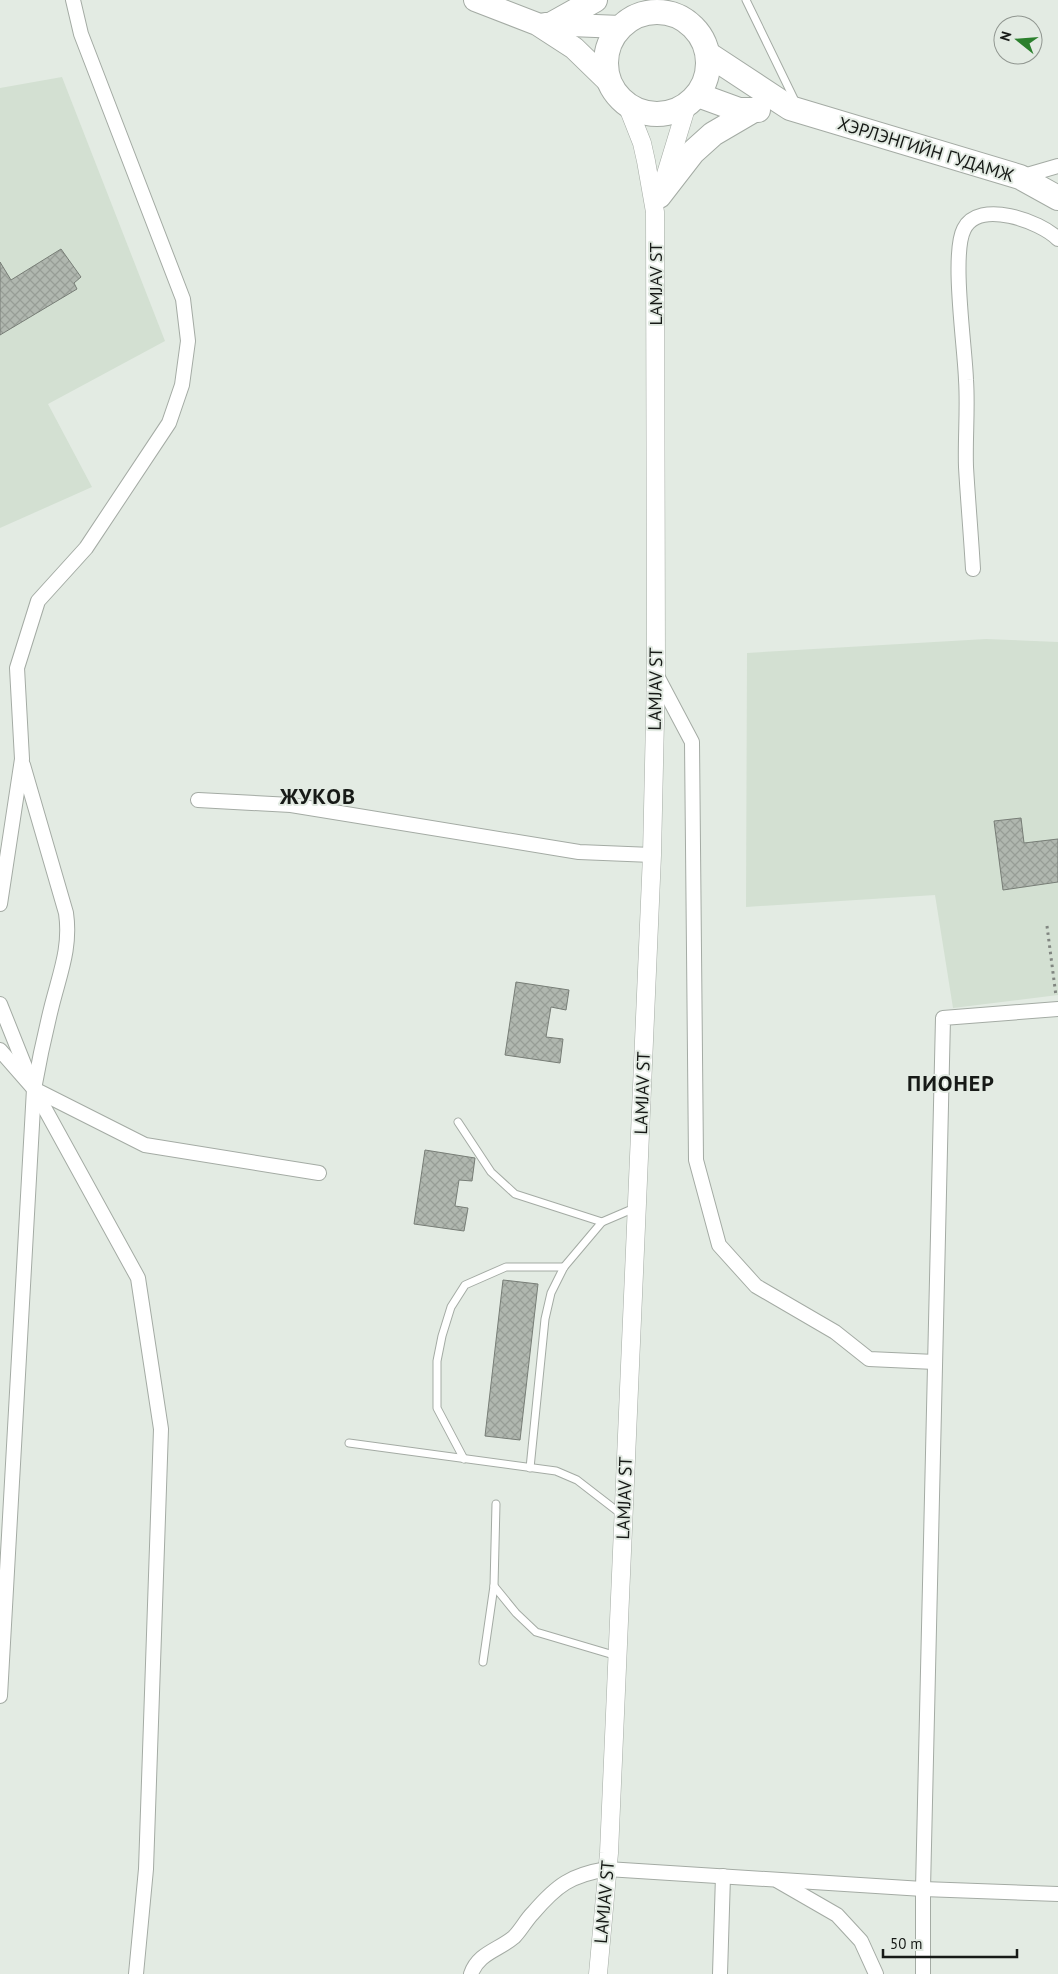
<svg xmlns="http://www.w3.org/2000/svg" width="1058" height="1974" viewBox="0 0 1058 1974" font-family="'PT Sans',sans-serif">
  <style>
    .built { fill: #d3e0d2 }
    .building { fill: url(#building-cross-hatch); stroke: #777d76 }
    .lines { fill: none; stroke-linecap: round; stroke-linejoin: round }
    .service-casing { stroke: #a4aba4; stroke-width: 9 }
    .minor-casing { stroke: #a4aba4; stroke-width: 16 }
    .tertiary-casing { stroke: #a4aba4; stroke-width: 19 }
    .primary-casing { stroke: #a4aba4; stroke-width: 24 }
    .trunk-casing { stroke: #a4aba4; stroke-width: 26 }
    .path { stroke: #818681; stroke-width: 3; stroke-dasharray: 2.5 4; stroke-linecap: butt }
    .service { stroke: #fff; stroke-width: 7 }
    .minor { stroke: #fff; stroke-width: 14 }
    .tertiary { stroke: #fff; stroke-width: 18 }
    .primary { stroke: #fff; stroke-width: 22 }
    .trunk { stroke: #fff; stroke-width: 24 }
    .labels { text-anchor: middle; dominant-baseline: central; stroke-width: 4; stroke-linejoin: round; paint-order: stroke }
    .street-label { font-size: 18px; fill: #171a17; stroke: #e3ebe3 }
    .district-label { font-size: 22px; font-weight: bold; letter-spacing: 1px; fill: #171a17; stroke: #e3ebe3 }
  </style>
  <defs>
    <pattern id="building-cross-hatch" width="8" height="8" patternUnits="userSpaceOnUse" patternTransform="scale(1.25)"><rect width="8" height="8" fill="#b0b7af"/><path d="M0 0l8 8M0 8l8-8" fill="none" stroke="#979d96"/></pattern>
  </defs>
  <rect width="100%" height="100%" fill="#e3ebe3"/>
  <g class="built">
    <polygon points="62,77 165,341 48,404 92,487 0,528 0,88"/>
    <polygon points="986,639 1058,642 1058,995 953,1008 935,895 746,907 747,653"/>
  </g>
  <g class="building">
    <polygon points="61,249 81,277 74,283 77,289 0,335 0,262 11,280"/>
    <polygon points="1021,818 1024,843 1058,839 1058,882 1003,890 994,821"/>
    <polygon points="516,982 569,990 566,1010 551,1007 546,1037 563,1039 560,1063 505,1055"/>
    <polygon points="425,1150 475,1158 472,1181 459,1180 455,1206 468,1208 464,1231 414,1224"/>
    <polygon points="503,1280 538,1284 520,1440 485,1436"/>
  </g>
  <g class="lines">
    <defs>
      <g id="service">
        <polyline points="746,0 795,101"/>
        <polyline points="458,1122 491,1172 515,1194 602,1222"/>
        <polyline points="349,1443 556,1471 577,1480 621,1514"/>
        <polyline points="464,1459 437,1408 437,1361 442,1336 451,1307 465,1285 506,1267 564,1267"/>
        <polyline points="530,1468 545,1319 551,1293 564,1267 602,1222 637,1207"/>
        <polyline points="494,1586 516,1613 536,1632 617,1656"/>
        <polyline points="483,1662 494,1586 496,1504"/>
      </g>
      <g id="minor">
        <polyline points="1020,177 1058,166"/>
        <path d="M973 569C971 535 968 501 966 467 965 438 968 409 966 380 965 347 951 254 964 229 979 199 1040 221 1058 239"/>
        <polyline points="656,674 692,742 696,1160 719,1245 756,1286 835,1332 869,1359 935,1362"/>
        <polyline points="198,800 291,805 579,852 652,855"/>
        <polyline points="0,904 22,759 17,668 38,601 86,548 169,423 182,385 188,341 183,299 81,34 73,0"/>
        <polyline points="0,1004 34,1089 138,1278 161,1429 146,1869 136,1974"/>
        <polyline points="0,1050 34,1089 145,1145 319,1173"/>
        <path d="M0 1696 34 1089C39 1061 45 1033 52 1005 60 973 71 947 66 913L23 765"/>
        <polyline points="778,1881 837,1915 861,1941 876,1974"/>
        <path d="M471 1974C478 1953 499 1950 514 1937 521 1930 526 1920 533 1913 557 1885 571 1875 607 1869L923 1889 1058 1894"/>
        <polyline points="720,1974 723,1876"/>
        <polyline points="923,1974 923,1889 943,1018 1058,1009"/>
      </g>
      <g id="tertiary">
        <polyline points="662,187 687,105"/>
        <polyline points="598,1974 609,1853 652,855 656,674 655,212 646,161 642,143 627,105"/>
      </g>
      <g id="primary">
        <polyline points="475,0 537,24 574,48 609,82"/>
        <polyline points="545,24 621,27"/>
      </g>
      <g id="trunk">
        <circle cx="657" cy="63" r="51"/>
        <polyline points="552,24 595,0"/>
        <polyline points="708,54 790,108 1020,177 1058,198"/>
        <polyline points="698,95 739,110 758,110"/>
        <polyline points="659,196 693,152 713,134 754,110"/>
      </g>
    </defs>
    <use href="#service" class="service-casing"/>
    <use href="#minor" class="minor-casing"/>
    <use href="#tertiary" class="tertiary-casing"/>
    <use href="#primary" class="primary-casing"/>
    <use href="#trunk" class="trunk-casing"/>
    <polyline class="path" points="1047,926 1056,996"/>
    <use href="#service" class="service"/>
    <use href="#minor" class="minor"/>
    <use href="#tertiary" class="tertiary"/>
    <use href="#primary" class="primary"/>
    <use href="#trunk" class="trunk"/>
  </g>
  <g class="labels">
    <g class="street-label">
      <text transform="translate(926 149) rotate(17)">ХЭРЛЭНГИЙН ГУДАМЖ</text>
      <text transform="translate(655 284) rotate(-90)">LAMJAV ST</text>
      <text transform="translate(655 689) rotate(-89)">LAMJAV ST</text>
      <text transform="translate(642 1093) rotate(-88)">LAMJAV ST</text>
      <text transform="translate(624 1498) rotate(-88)">LAMJAV ST</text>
      <text transform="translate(604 1902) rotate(-85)">LAMJAV ST</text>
    </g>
    <g class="district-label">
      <text x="318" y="796">ЖУКОВ</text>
      <text x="951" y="1083">ПИОНЕР</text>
    </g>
  </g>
  <g transform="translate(1018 40) rotate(287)"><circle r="24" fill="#e3ebe3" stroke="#919791"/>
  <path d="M0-4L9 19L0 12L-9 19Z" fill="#2b802d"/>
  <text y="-8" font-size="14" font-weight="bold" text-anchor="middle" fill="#171a17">N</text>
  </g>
  <path d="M883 1949v8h134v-8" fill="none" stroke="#171a17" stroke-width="2.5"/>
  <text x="890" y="1949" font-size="15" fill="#171a17" stroke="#e3ebe3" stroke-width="4" paint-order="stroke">50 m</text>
</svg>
